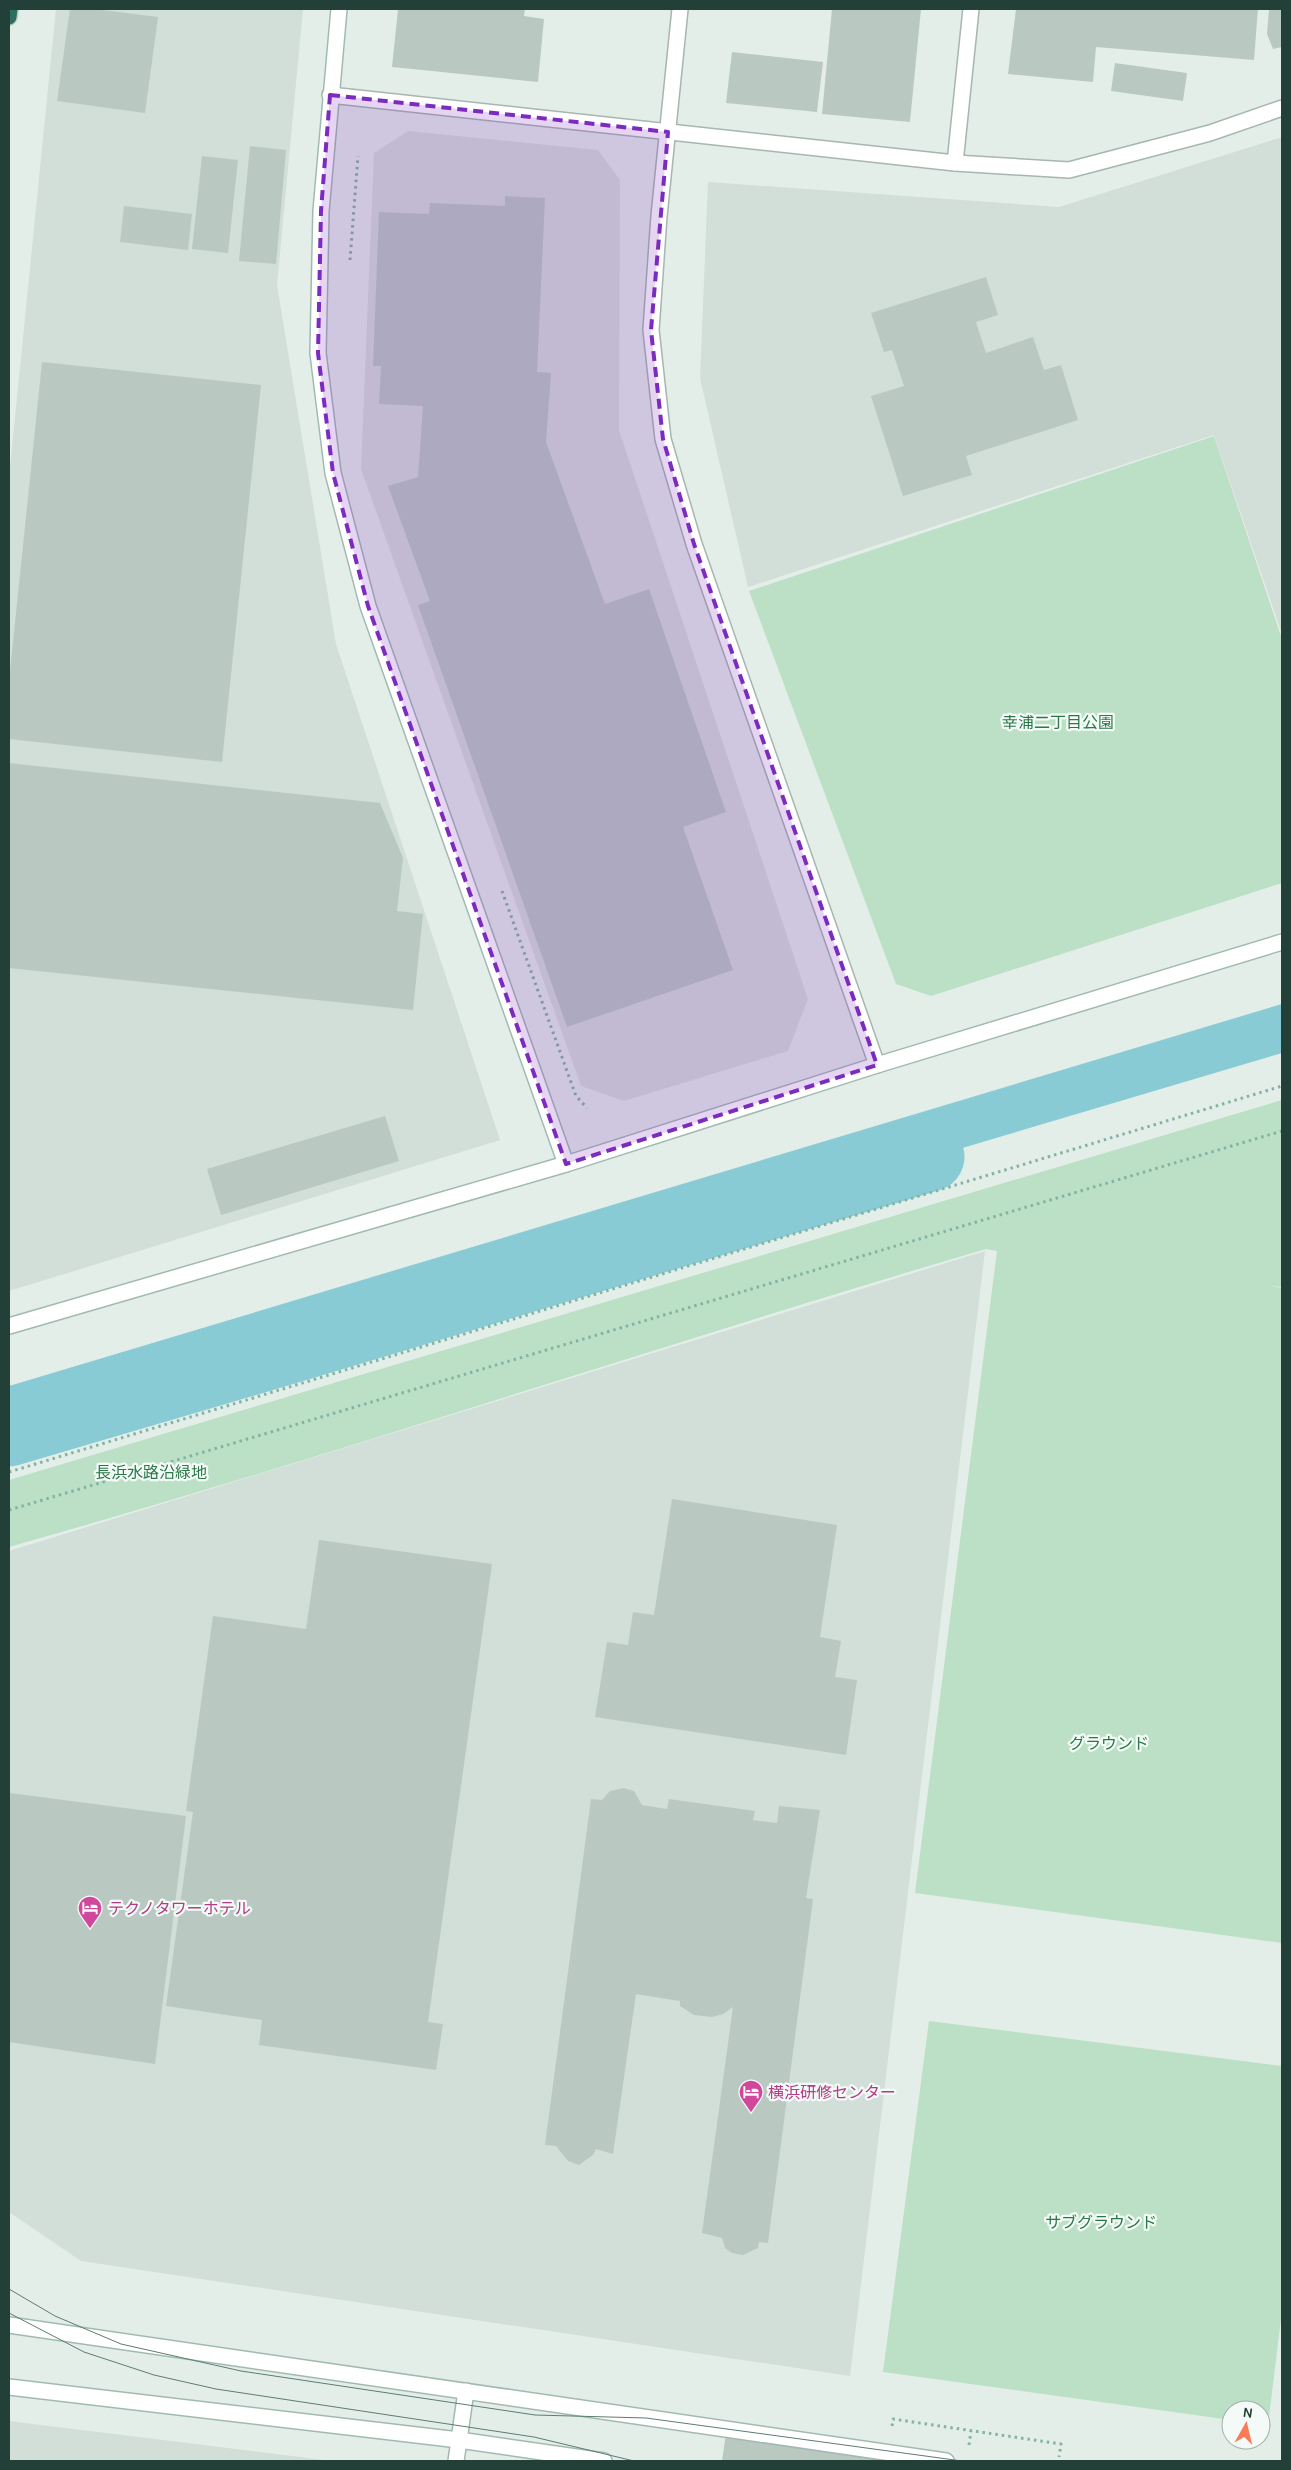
<svg xmlns="http://www.w3.org/2000/svg" width="1291" height="2470" viewBox="0 0 1291 2470" font-family="Karla,'Noto Sans JP',sans-serif">
  <style>
    .built { fill: #d2ded8 }
    .green { fill: #bce0c5 }
    .water { fill: #89cbd5 }
    .lines { fill: none; stroke-linecap: round; stroke-linejoin: round }
    .river { stroke: #89cbd5; stroke-width: 69 }
    .building { fill: #b9c9c2 }
    .street-casing { stroke: #a6b6b0; stroke-width: 18 }
    .secondary-casing { stroke: #a1bab1; stroke-width: 18 }
    .highway-casing { stroke: #c1cac7; stroke-width: 18 }
    .path { stroke: #83b3a3; stroke-width: 3; stroke-dasharray: 2.5 4; stroke-linecap: butt }
    .street { stroke: #fff; stroke-width: 15 }
    .secondary { stroke: #fff; stroke-width: 15 }
    .highway { stroke: #2c6e5f; stroke-width: 15 }
    .tram { stroke: #5d7c73; stroke-width: 1 }
    .marked { fill: #7b2cbf; fill-opacity: 0.2; stroke: #7b2cbf; stroke-width: 4; stroke-dasharray: 10 6; stroke-linejoin: round }
    .labels { text-anchor: middle; dominant-baseline: central; stroke-width: 4.5; stroke-linejoin: round; paint-order: stroke }
    .park-label { font-size: 16px; fill: #2a7947; stroke: #f4faf7 }
    .hotel-label { font-size: 16px; fill: #b23c85; stroke: #f4faf7; text-anchor: start }
  </style>
  <rect width="100%" height="100%" fill="#e4eee9"/>
  <g class="built">
    <polygon points="56,9 303,9 277,285 336,644 500,1140 9,1291 9,477"/>
    <polygon points="408,131 598,150 620,180 619,430 808,999 788,1051 624,1101 581,1086 361,469 374,153"/>
    <polygon points="1282,137 1282,634 1214,435 748,587 700,378 708,182 1059,207"/>
    <polygon points="985,1251 850,2376 81,2261 9,2212 9,1551"/>
    <polygon points="9,2421 332,2461 9,2461"/>
  </g>
  <g class="green">
    <polygon points="1214,436 1282,639 1282,883 931,996 896,984 749,591"/>
    <path d="M1282 1100V1287L1270 1286 1282 1288V1943L915 1893 997 1251 986 1249C659 1345 337 1455 9 1547V1480Z"/>
    <polygon points="929,2021 1282,2066 1282,2311 1268,2425 1261,2424 1261,2410 1231,2410 1231,2420 883,2372"/>
  </g>
  <polygon class="water" points="1282,1004 1282,1053 9,1431 9,1386"/>
  <g class="lines">
    <polyline class="river" points="9,1432 216,1371 930,1157"/>
  </g>
  <g class="building">
    <polygon points="70,9 94,9 158,17 145,113 57,101"/>
    <polygon points="398,9 525,9 524,16 544,19 538,82 392,67"/>
    <polygon points="832,9 921,9 910,122 822,114"/>
    <polygon points="1016,9 1258,9 1254,60 1096,47 1093,82 1008,74"/>
    <polygon points="1269,9 1282,9 1282,47 1273,49 1267,34"/>
    <polygon points="732,52 823,62 817,112 726,103"/>
    <polygon points="1115,63 1187,73 1183,101 1111,91"/>
    <polygon points="250,146 286,150 276,264 239,261"/>
    <polygon points="202,156 238,160 228,253 192,249"/>
    <polygon points="505,196 545,198 537,372 551,373 546,442 605,604 649,589 726,812 683,827 733,970 567,1027 418,605 430,601 388,486 418,477 423,406 379,404 381,366 373,366 379,212 429,214 430,203 505,206"/>
    <polygon points="124,206 192,214 188,250 120,242"/>
    <polygon points="986,277 998,315 976,322 986,353 1033,337 1044,370 1061,365 1078,420 966,456 972,475 903,496 871,396 904,386 892,350 884,352 871,313"/>
    <polygon points="42,362 261,385 222,762 9,739 9,681"/>
    <polygon points="9,763 380,803 403,858 397,911 423,914 413,1010 9,968"/>
    <polygon points="385,1116 399,1161 221,1215 207,1169"/>
    <polygon points="672,1499 837,1525 820,1637 841,1641 835,1677 857,1680 846,1755 595,1717 607,1642 628,1645 633,1612 654,1615"/>
    <polygon points="319,1540 492,1564 428,2022 443,2024 436,2070 259,2045 262,2020 166,2006 193,1812 186,1811 213,1616 306,1629"/>
    <polygon points="624,1788 634,1791 642,1805 667,1809 669,1799 755,1811 753,1820 777,1823 779,1806 820,1810 806,1898 813,1899 768,2243 759,2242 758,2248 743,2255 732,2253 725,2248 722,2238 702,2233 733,2007 723,2014 712,2017 694,2015 680,2006 680,2001 636,1994 613,2154 596,2149 593,2155 579,2165 568,2161 556,2146 545,2145 591,1799 602,1800 610,1791"/>
    <polygon points="10,1793 186,1816 155,2064 9,2042"/>
    <polygon points="726,2433 946,2461 722,2461"/>
  </g>
  <g class="lines">
    <defs>
      <g id="street">
        <polyline points="680,9 659,216 651,330 663,439 694,544 877,1065"/>
        <polyline points="330,95 955,163 1069,170 1210,133 1282,108"/>
        <polyline points="955,163 971,9"/>
      </g>
      <g id="secondary">
        <polyline points="339,9 321,211 318,353 333,473 368,606 566,1164"/>
        <polyline points="9,1326 566,1164 877,1065 1282,942"/>
        <polyline points="9,2325 946,2461"/>
        <polyline points="9,2387 459,2440 604,2461"/>
        <polyline points="456,2461 466,2391"/>
      </g>
      <polyline id="highway" points="9,17 10,9"/>
    </defs>
    <use href="#street" class="street-casing"/>
    <use href="#secondary" class="secondary-casing"/>
    <use href="#highway" class="highway-casing"/>
    <g class="path">
      <polyline points="350,260 358,156"/>
      <polyline points="502,891 576,1096 587,1108"/>
      <polyline points="9,1472 1282,1086"/>
      <polyline points="9,1510 1282,1131"/>
      <polyline points="892,2426 893,2419 1061,2444 1059,2457"/>
      <polyline points="969,2445 971,2431"/>
    </g>
    <use href="#street" class="street"/>
    <use href="#secondary" class="secondary"/>
    <use href="#highway" class="highway"/>
    <g class="tram">
      <polyline points="9,2289 55,2316 121,2344 241,2371 535,2415 646,2418 962,2461"/>
      <polyline points="9,2313 84,2352 154,2375 216,2389 534,2437 634,2461"/>
    </g>
  </g>
  <path class="marked" d="M330 95 668 132 651 330 663 439 694 544 877 1065 566 1164 368 606 333 473 318 353 321 211Z"/>
  <defs>
    <symbol id="hotel-pin" viewBox="-11 -11 22 30"><path d="M0 17L-7.5 6A9.5 9.5 0 1 1 7.5 6Z" fill="#d1479c" stroke="#f4faf7"/><path d="M-6-4.5h1.5V1H6V5H4.5V3h-9V5H-6ZM-4 0a1.8 1.8 0 1 1 3.6 0ZM.5 0V-2.5h3Q6-2.5 6 0Z" fill="#fff"/></symbol>
  </defs>
  <g fill-rule="evenodd">
    <use href="#hotel-pin" x="76" y="1894" width="28" height="38"/>
    <use href="#hotel-pin" x="737" y="2078" width="28" height="38"/>
  </g>
  <g class="labels">
    <g class="park-label">
      <text x="1058" y="722">幸浦二丁目公園</text>
      <text x="151" y="1472">長浜水路沿緑地</text>
      <text x="1109" y="1743">グラウンド</text>
      <text x="1101" y="2222">サブグラウンド</text>
    </g>
    <g class="hotel-label">
      <text x="108" y="1908">テクノタワーホテル</text>
      <text x="768" y="2092">横浜研修センター</text>
    </g>
  </g>
  <rect width="1291" height="2470" fill="none" stroke="#224038" stroke-width="20"/>
  <g transform="translate(1246 2425) rotate(8)"><circle r="24" fill="#f4faf7" stroke="#a0b0ab"/>
  <path d="M0-4L9 19L0 12L-9 19Z" fill="#f87c57"/>
  <text y="-8" font-size="14" font-weight="bold" text-anchor="middle" fill="#224038">N</text>
  </g>
</svg>
